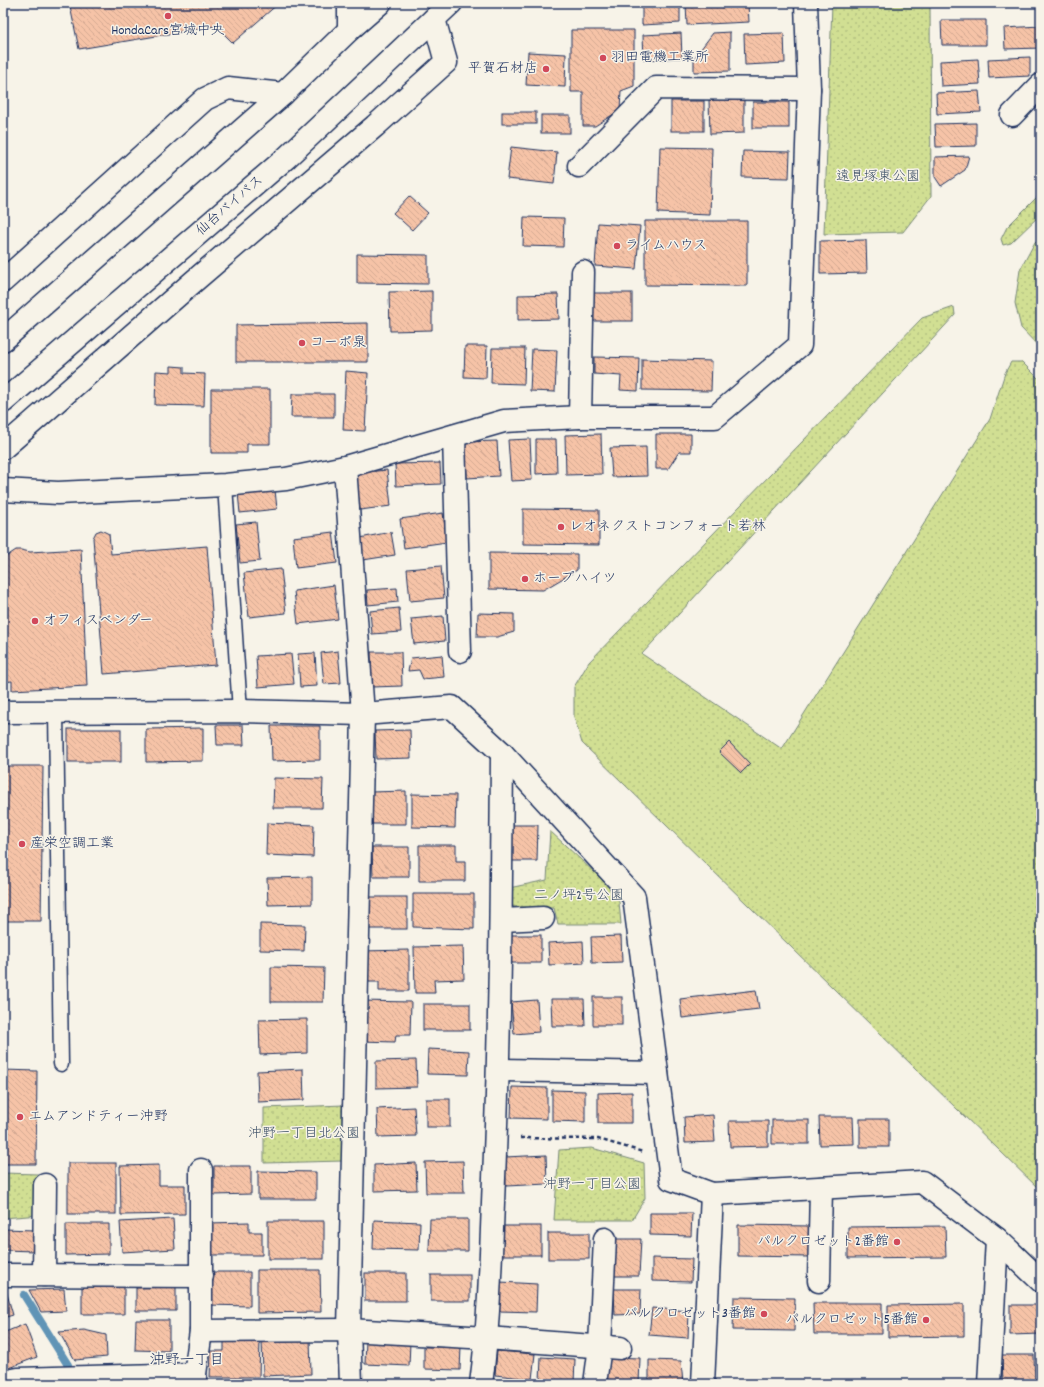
<svg xmlns="http://www.w3.org/2000/svg" width="1044" height="1387" viewBox="0 0 1044 1387" font-family="Dekko,'Klee One',sans-serif">
  <style>
    .grass { fill: url(#grass-dots); stroke: #768778 }
    .lines { fill: none; stroke-linecap: round; stroke-linejoin: round }
    .stream { stroke: #6194b6; stroke-width: 8 }
    .building { fill: url(#building-back-hatch); stroke: #1b2f5e }
    .service-casing { stroke: #1b2f5e; stroke-width: 17 }
    .minor-casing { stroke: #1b2f5e; stroke-width: 25 }
    .trunk-casing { stroke: #1b2f5e; stroke-width: 25 }
    .path { stroke: #1b2f5e; stroke-width: 2.5; stroke-dasharray: 4 3; stroke-linecap: butt }
    .service { stroke: #f7f3e8; stroke-width: 14 }
    .minor { stroke: #f7f3e8; stroke-width: 22 }
    .trunk { stroke: #f7f3e8; stroke-width: 22 }
    .poi-dot { fill: #d1495b; stroke: #f7f3e8; stroke-width: 1.5 }
    .labels { text-anchor: middle; dominant-baseline: central; stroke-width: 3; stroke-linejoin: round; paint-order: stroke }
    .poi-label { font-size: 14px; fill: #1b2f5e; stroke: #f7f3e8; text-anchor: start }
    .park-label { font-size: 14px; fill: #3f5269; stroke: #f7f3e8 }
    .street-label { font-size: 14px; fill: #1b2f5e; stroke: #f7f3e8 }
    .neighbourhood-label { font-size: 15px; fill: #1b2f5e; stroke: #f7f3e8 }
  </style>
  <defs>
    <pattern id="grass-dots" width="8" height="8" patternUnits="userSpaceOnUse"><rect width="8" height="8" fill="#d1df93"/><path d="M2 2h.1M6 6h.1" fill="none" stroke="#b3c081" stroke-width="1.8" stroke-linecap="round"/></pattern>
    <pattern id="building-back-hatch" width="6" height="6" patternUnits="userSpaceOnUse"><rect width="6" height="6" fill="#f6c3a7"/><path d="M-1 5l2 2M0 0l6 6M5-1l2 2" fill="none" stroke="#d2a892"/></pattern>
  </defs>
  <rect width="100%" height="100%" fill="#f7f3e8"/>
  <filter id="ink" filterUnits="userSpaceOnUse"><feTurbulence type="fractalNoise" baseFrequency=".025" numOctaves="2"/><feDisplacementMap in="SourceGraphic" scale="8" xChannelSelector="R" yChannelSelector="G"/><feConvolveMatrix kernelMatrix="1 2 1 2 8 2 1 2 1" color-interpolation-filters="sRGB"/></filter>
  <g filter="url(#ink)">
    <g class="grass">
      <polygon points="832,3 930,3 931,196 903,232 824,234"/>
      <polygon points="1041,193 1041,214 1011,243 1003,245 1001,239 1007,227"/>
      <polygon points="1041,236 1041,349 1021,328 1015,303 1020,270 1035,242"/>
      <polygon points="954,307 955,315 642,654 782,749 990,419 1005,373 1011,362 1022,362 1041,381 1041,1191 582,743 574,717 574,687 589,662 922,318"/>
      <polygon points="550,831 609,886 619,902 621,924 558,924 554,908 513,907 509,888 547,880"/>
      <polygon points="344,1105 343,1161 264,1163 264,1108"/>
      <polygon points="592,1148 644,1163 645,1198 632,1220 554,1220 559,1150"/>
      <polygon points="3,1173 38,1174 40,1215 3,1218"/>
    </g>
    <g class="lines">
      <polyline class="stream" points="24,1295 68,1365"/>
    </g>
    <g class="building">
      <polygon points="87,3 279,3 233,43 216,26 79,49 70,6"/>
      <polygon points="680,3 680,23 642,25 642,4"/>
      <polygon points="686,3 748,3 749,22 687,25"/>
      <polygon points="935,3 964,3 935,4"/>
      <rect x="983" y="3" width="26" height="1"/>
      <polygon points="941,20 986,20 986,45 942,45"/>
      <polygon points="1041,26 1041,48 1005,49 1004,28"/>
      <polygon points="571,30 634,30 634,86 621,91 620,110 595,126 583,126 583,92 571,92"/>
      <polygon points="730,32 730,71 694,72 694,58 713,33"/>
      <polygon points="681,33 682,58 644,60 643,35"/>
      <polygon points="784,33 785,63 745,65 744,34"/>
      <polygon points="528,52 566,54 565,87 526,85"/>
      <polygon points="1030,57 1030,76 989,78 988,59"/>
      <polygon points="978,59 980,84 941,86 940,61"/>
      <polygon points="979,91 981,112 937,114 936,93"/>
      <polygon points="744,99 744,133 710,134 709,100"/>
      <rect x="671" y="101" width="33" height="30"/>
      <rect x="753" y="102" width="36" height="26"/>
      <rect x="502" y="112" width="34" height="12"/>
      <rect x="541" y="115" width="29" height="18"/>
      <polygon points="976,123 976,146 936,147 935,124"/>
      <polygon points="511,147 557,152 554,184 507,179"/>
      <polygon points="660,147 712,148 710,215 658,213"/>
      <polygon points="743,151 790,152 789,178 742,177"/>
      <polygon points="969,156 965,170 941,186 935,177 935,157"/>
      <polygon points="409,196 428,213 412,230 393,213"/>
      <polygon points="524,217 564,218 563,247 523,246"/>
      <polygon points="645,221 747,221 747,286 645,285"/>
      <polygon points="598,223 640,226 636,269 595,266"/>
      <polygon points="866,240 867,273 820,274 820,241"/>
      <polygon points="357,254 428,255 428,284 357,283"/>
      <polygon points="432,291 432,330 390,331 389,292"/>
      <rect x="592" y="293" width="40" height="28"/>
      <polygon points="558,294 559,319 518,320 518,295"/>
      <polygon points="368,323 368,362 236,362 236,325"/>
      <polygon points="465,346 487,346 486,378 464,377"/>
      <polygon points="492,348 525,348 524,384 491,383"/>
      <polygon points="532,349 557,350 555,392 530,391"/>
      <polygon points="594,357 639,358 638,391 620,390 621,376 594,374"/>
      <polygon points="642,359 712,361 711,391 642,390"/>
      <polygon points="171,366 184,367 184,373 205,374 204,406 155,405 156,371 171,372"/>
      <polygon points="346,371 368,373 365,431 343,430"/>
      <polygon points="211,389 270,389 270,444 247,444 247,453 211,453"/>
      <polygon points="292,394 334,394 334,417 291,417"/>
      <polygon points="601,434 602,474 566,475 565,435"/>
      <polygon points="656,434 691,434 691,452 679,452 668,469 656,469"/>
      <polygon points="530,439 532,480 511,481 508,440"/>
      <polygon points="536,439 556,439 557,473 536,474"/>
      <polygon points="497,441 499,476 467,478 465,442"/>
      <polygon points="646,447 647,476 612,477 610,448"/>
      <polygon points="440,463 441,484 396,486 395,464"/>
      <polygon points="387,470 391,506 360,510 356,473"/>
      <polygon points="275,490 277,509 240,513 238,493"/>
      <polygon points="523,509 599,510 599,545 523,544"/>
      <polygon points="443,513 447,542 404,548 400,519"/>
      <polygon points="256,522 260,561 240,563 236,524"/>
      <polygon points="101,530 109,534 111,554 207,546 216,665 104,674 93,538 96,532"/>
      <polygon points="333,532 337,563 296,568 293,537"/>
      <polygon points="391,532 395,555 363,560 360,538"/>
      <polygon points="81,549 87,686 12,690 12,681 3,682 4,561 7,556 16,550 21,550 30,552"/>
      <polygon points="489,553 577,554 577,570 543,590 489,589"/>
      <polygon points="441,566 444,598 410,601 407,569"/>
      <polygon points="281,569 286,613 249,617 244,573"/>
      <polygon points="334,585 338,619 298,624 294,591"/>
      <polygon points="397,588 398,602 368,605 367,590"/>
      <polygon points="399,608 401,632 372,634 370,611"/>
      <polygon points="478,613 514,614 514,632 497,637 477,637"/>
      <polygon points="443,616 445,641 414,644 411,619"/>
      <polygon points="338,651 341,683 324,684 321,653"/>
      <polygon points="371,652 401,652 402,686 372,687"/>
      <polygon points="315,653 317,686 300,687 298,654"/>
      <polygon points="291,654 294,684 258,687 256,656"/>
      <polygon points="442,655 444,677 423,679 419,670 408,671 411,658"/>
      <polygon points="216,725 243,725 244,745 217,745"/>
      <polygon points="271,726 320,726 320,760 272,761"/>
      <polygon points="203,728 203,761 146,762 146,729"/>
      <rect x="68" y="729" width="53" height="33"/>
      <polygon points="410,730 411,758 376,759 375,731"/>
      <polygon points="729,742 750,764 741,773 719,752"/>
      <polygon points="3,766 43,766 41,921 3,921"/>
      <polygon points="274,778 323,779 322,808 273,808"/>
      <polygon points="406,791 406,824 371,824 371,792"/>
      <polygon points="412,794 456,795 455,828 412,827"/>
      <polygon points="267,823 314,825 313,857 266,855"/>
      <polygon points="509,825 538,825 537,861 508,861"/>
      <polygon points="419,845 456,845 456,861 465,861 465,881 419,881"/>
      <polygon points="372,847 409,847 409,877 373,877"/>
      <polygon points="312,877 312,904 268,905 267,878"/>
      <polygon points="413,894 474,894 474,929 413,927"/>
      <rect x="366" y="897" width="41" height="32"/>
      <polygon points="260,924 305,925 304,951 260,950"/>
      <rect x="511" y="935" width="30" height="28"/>
      <polygon points="621,936 622,962 592,963 591,937"/>
      <polygon points="583,941 584,963 549,965 548,943"/>
      <polygon points="463,946 464,979 434,980 435,993 415,993 414,947"/>
      <polygon points="409,950 409,991 379,991 379,982 362,982 361,951"/>
      <polygon points="271,967 324,968 323,1002 271,1002"/>
      <polygon points="756,990 759,1009 682,1018 680,999"/>
      <rect x="593" y="997" width="29" height="28"/>
      <polygon points="551,999 584,999 585,1026 552,1026"/>
      <polygon points="537,1000 539,1032 514,1034 511,1002"/>
      <polygon points="361,1001 411,1002 410,1035 396,1035 395,1042 360,1041"/>
      <rect x="423" y="1004" width="47" height="26"/>
      <polygon points="307,1019 307,1053 260,1055 259,1020"/>
      <polygon points="428,1049 469,1051 468,1075 427,1074"/>
      <polygon points="416,1060 417,1087 376,1088 376,1061"/>
      <polygon points="303,1069 304,1100 258,1102 257,1071"/>
      <polygon points="3,1070 37,1071 36,1164 3,1164"/>
      <polygon points="512,1087 547,1088 547,1119 511,1118"/>
      <polygon points="552,1090 585,1091 585,1122 552,1121"/>
      <polygon points="632,1092 632,1123 598,1123 598,1093"/>
      <rect x="426" y="1099" width="24" height="28"/>
      <polygon points="414,1107 416,1136 378,1137 377,1109"/>
      <polygon points="713,1115 715,1142 685,1143 684,1117"/>
      <polygon points="819,1117 853,1117 854,1144 820,1145"/>
      <rect x="860" y="1119" width="29" height="28"/>
      <rect x="772" y="1120" width="37" height="24"/>
      <polygon points="729,1121 768,1121 768,1146 730,1147"/>
      <polygon points="546,1155 547,1184 506,1186 505,1157"/>
      <polygon points="463,1161 464,1193 426,1193 425,1162"/>
      <rect x="68" y="1163" width="48" height="51"/>
      <polygon points="416,1163 417,1190 374,1191 374,1165"/>
      <polygon points="159,1165 159,1185 185,1185 185,1214 121,1215 120,1166"/>
      <polygon points="214,1166 251,1166 251,1194 214,1195"/>
      <polygon points="258,1171 316,1172 316,1199 258,1199"/>
      <polygon points="650,1213 692,1213 691,1236 650,1235"/>
      <polygon points="173,1219 175,1249 122,1252 120,1222"/>
      <polygon points="430,1219 468,1219 468,1251 429,1251"/>
      <polygon points="374,1220 420,1222 419,1250 373,1249"/>
      <rect x="268" y="1221" width="56" height="38"/>
      <polygon points="249,1222 249,1232 262,1232 262,1255 209,1255 209,1223"/>
      <polygon points="66,1224 109,1224 109,1254 66,1255"/>
      <polygon points="738,1225 811,1226 811,1257 738,1256"/>
      <rect x="502" y="1226" width="39" height="29"/>
      <polygon points="945,1226 946,1257 848,1258 848,1227"/>
      <polygon points="3,1229 34,1230 34,1251 3,1250"/>
      <rect x="548" y="1233" width="41" height="26"/>
      <polygon points="613,1239 641,1239 639,1276 613,1276"/>
      <polygon points="652,1258 692,1259 691,1282 652,1281"/>
      <polygon points="257,1270 320,1270 321,1312 257,1313"/>
      <polygon points="209,1272 250,1272 250,1306 208,1305"/>
      <rect x="365" y="1273" width="41" height="28"/>
      <rect x="431" y="1275" width="39" height="26"/>
      <polygon points="500,1282 537,1284 536,1312 499,1311"/>
      <rect x="82" y="1286" width="42" height="28"/>
      <polygon points="5,1287 13,1315 3,1318 3,1288"/>
      <polygon points="176,1287 176,1311 136,1311 136,1288"/>
      <polygon points="64,1289 66,1311 41,1312 29,1290"/>
      <polygon points="614,1289 641,1289 640,1314 615,1315"/>
      <polygon points="734,1297 795,1298 794,1331 733,1330"/>
      <polygon points="813,1303 882,1303 882,1334 814,1334"/>
      <polygon points="964,1304 964,1336 888,1337 888,1305"/>
      <polygon points="1010,1305 1041,1305 1041,1334 1010,1335"/>
      <polygon points="652,1308 689,1311 688,1338 649,1335"/>
      <polygon points="136,1320 169,1320 169,1351 135,1350"/>
      <polygon points="25,1324 37,1357 6,1369 3,1362 3,1333"/>
      <polygon points="84,1330 106,1335 107,1357 75,1360 59,1332"/>
      <polygon points="262,1338 310,1338 311,1374 263,1376"/>
      <polygon points="224,1339 260,1340 259,1377 210,1377 211,1351 224,1351"/>
      <polygon points="366,1340 410,1342 409,1366 365,1364"/>
      <polygon points="424,1347 461,1347 460,1370 424,1369"/>
      <polygon points="497,1351 535,1354 532,1379 495,1375"/>
      <polygon points="1002,1355 1034,1355 1035,1384 1003,1384"/>
      <polygon points="541,1357 575,1359 574,1383 540,1381"/>
      <polygon points="607,1357 640,1358 639,1384 606,1384"/>
      <polygon points="649,1360 681,1361 683,1384 649,1384"/>
    </g>
    <g class="lines">
      <defs>
        <g id="service">
          <polyline points="225,485 240,711"/>
          <polyline points="56,712 61,1064"/>
        </g>
        <g id="minor">
          <polyline points="349,3 349,30"/>
          <polyline points="1012,115 1041,85"/>
          <polyline points="579,166 656,88 809,89"/>
          <polyline points="3,281 205,99 228,88 283,94"/>
          <polyline points="580,417 583,272"/>
          <polyline points="454,436 460,651"/>
          <polyline points="3,448 193,282 375,126 446,62 434,19"/>
          <polyline points="345,467 363,714 349,1330 351,1384"/>
          <polyline points="3,490 58,493 225,485 286,479 345,467 504,421 580,417 715,417 800,345 809,89 806,3"/>
          <polyline points="3,712 240,711 363,714 452,707 502,753 634,897 671,1179 712,1194 922,1182 997,1239 1041,1281"/>
          <polyline points="501,920 543,918"/>
          <polyline points="499,1070 657,1073"/>
          <polyline points="3,1275 202,1276"/>
          <polyline points="44,1275 45,1185"/>
          <polyline points="819,1281 821,1188"/>
          <polyline points="201,1331 349,1330 487,1338 620,1348"/>
          <polyline points="3,1382 18,1379 195,1374"/>
          <polyline points="195,1384 195,1374 201,1331 201,1170"/>
          <path d="M481 1384C490 1316 491 1247 494 1178 500 1037 501 895 502 753"/>
          <polyline points="595,1384 600,1346 605,1239"/>
          <polyline points="703,1384 712,1194"/>
          <polyline points="989,1384 997,1239"/>
        </g>
        <g id="trunk">
          <polyline points="3,340 283,94 349,30 380,3"/>
          <polyline points="3,402 286,158 451,3"/>
        </g>
      </defs>
      <use href="#service" class="service-casing"/>
      <use href="#minor" class="minor-casing"/>
      <use href="#trunk" class="trunk-casing"/>
      <polyline class="path" points="520,1138 598,1139 643,1152"/>
      <use href="#service" class="service"/>
      <use href="#minor" class="minor"/>
      <use href="#trunk" class="trunk"/>
    </g>
  </g>
  <g class="poi-dot">
    <circle cx="168" cy="16" r="4"/>
    <circle cx="603" cy="58" r="4"/>
    <circle cx="546" cy="69" r="4"/>
    <circle cx="617" cy="246" r="4"/>
    <circle cx="302" cy="343" r="4"/>
    <circle cx="561" cy="527" r="4"/>
    <circle cx="525" cy="579" r="4"/>
    <circle cx="35" cy="621" r="4"/>
    <circle cx="22" cy="844" r="4"/>
    <circle cx="20" cy="1117" r="4"/>
    <circle cx="897" cy="1242" r="4"/>
    <circle cx="764" cy="1314" r="4"/>
    <circle cx="926" cy="1320" r="4"/>
  </g>
  <g class="labels">
    <g class="poi-label">
      <text x="168" y="31" text-anchor="middle">HondaCars宮城中央</text>
      <text x="611" y="58">羽田電機工業所</text>
      <text x="538" y="69" text-anchor="end">平賀石材店</text>
      <text x="625" y="246">ライムハウス</text>
      <text x="310" y="343">コーポ泉</text>
      <text x="569" y="527">レオネクストコンフォート若林</text>
      <text x="533" y="579">ホープハイツ</text>
      <text x="43" y="621">オフィスベンダー</text>
      <text x="30" y="844">産栄空調工業</text>
      <text x="28" y="1117">エムアンドティー沖野</text>
      <text x="889" y="1242" text-anchor="end">パルクロゼット2番館</text>
      <text x="756" y="1314" text-anchor="end">パルクロゼット3番館</text>
      <text x="918" y="1320" text-anchor="end">パルクロゼット5番館</text>
    </g>
    <g class="park-label">
      <text x="878" y="177">遠見塚東公園</text>
      <text x="579" y="896">二ノ坪2号公園</text>
      <text x="304" y="1134">沖野一丁目北公園</text>
      <text x="592" y="1185">沖野一丁目公園</text>
    </g>
    <g class="street-label">
      <text transform="translate(230 206) rotate(-41)">仙台バイパス</text>
    </g>
    <g class="neighbourhood-label">
      <text x="187" y="1361">沖野一丁目</text>
    </g>
  </g>
  <rect width="1044" height="1387" fill="none" stroke="#f7f3e8" stroke-width="16"/>
  <rect x="8" y="8" width="1028" height="1371" fill="none" stroke="#1b2f5e" stroke-width="1.5" filter="url(#ink)"/>
</svg>
